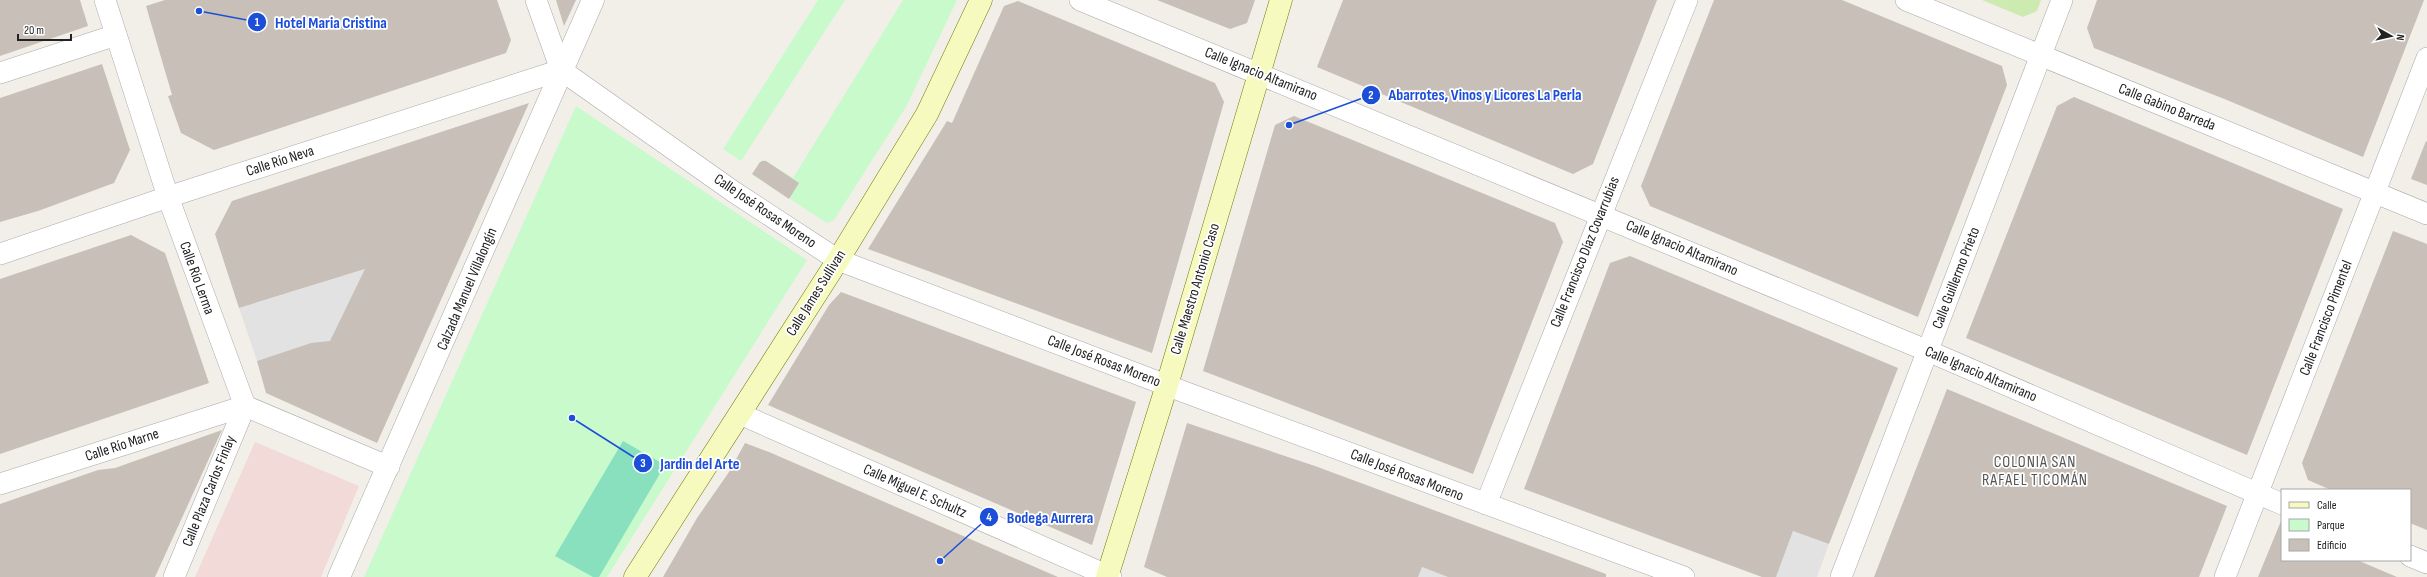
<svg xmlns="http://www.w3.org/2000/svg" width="2427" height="577" viewBox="0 0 2427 577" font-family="'Sofia Sans Condensed',sans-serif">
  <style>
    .commercial { fill: #f2dad9 }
    .grass { fill: #cdebb0 }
    .park { fill: #c8facc }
    .pitch { fill: #88e0be }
    .parking { fill: #e2e2e2 }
    .building { fill: #c7bfb8 }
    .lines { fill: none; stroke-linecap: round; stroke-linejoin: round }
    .minor-casing { stroke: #a9a9a9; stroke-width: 22 }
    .tertiary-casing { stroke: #a9a9a9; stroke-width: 23 }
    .secondary-casing { stroke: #707d05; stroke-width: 23 }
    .minor { stroke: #fff; stroke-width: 21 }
    .tertiary { stroke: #fff; stroke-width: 22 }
    .secondary { stroke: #f7fabf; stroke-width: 22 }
    .labels { text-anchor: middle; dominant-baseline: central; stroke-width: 3.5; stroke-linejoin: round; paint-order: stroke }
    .street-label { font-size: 15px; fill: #222; stroke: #fff }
    .neighbourhood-label { font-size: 16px; letter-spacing: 1px; fill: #555; stroke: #fff }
    .leader { fill: none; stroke: #1d4ed8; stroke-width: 1.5 }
    .callout-dot { fill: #1d4ed8; stroke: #fff; stroke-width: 1.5 }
    .mark-label { font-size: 12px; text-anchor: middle; font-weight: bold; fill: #fff }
    .callout-label { font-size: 16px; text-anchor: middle; font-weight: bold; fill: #1d4ed8; stroke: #fff; stroke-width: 3.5; stroke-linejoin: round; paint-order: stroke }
  </style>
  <rect width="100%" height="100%" fill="#f2efe9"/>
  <polygon class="commercial" points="255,442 359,486 321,577 195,577"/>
  <polygon class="grass" points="1982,0 2041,0 2037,11 2023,17"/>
  <g class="park">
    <polygon points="818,0 845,0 741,161 723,149"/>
    <polygon points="903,0 957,0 906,107 834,220 827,223 753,175 763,159 793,178"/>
    <polygon points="576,106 807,260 607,577 364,577"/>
  </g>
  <polygon class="pitch" points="623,441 665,465 599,577 593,577 555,556"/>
  <g class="parking">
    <polygon points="366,269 328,346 311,343 257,361 239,308"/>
    <polygon points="1793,531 1829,544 1817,577 1776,577"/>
    <polygon points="1422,567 1448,577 1418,577"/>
  </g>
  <g class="building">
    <polygon points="0,0 80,0 88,26 0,56"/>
    <polygon points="165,0 497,0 511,40 506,53 214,150 181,133 168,96 172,95 146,6"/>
    <polygon points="556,0 576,0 564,26"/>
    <polygon points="1157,0 1255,0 1247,23 1230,29"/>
    <polygon points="1343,0 1657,0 1593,164 1573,174 1317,67"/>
    <polygon points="1714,0 1842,0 2002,66 2007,85 1918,317 1650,206 1641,186"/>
    <polygon points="2097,0 2424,0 2363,157 2222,98 2094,48 2087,28"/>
    <polygon points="1018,1 1215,83 1224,102 1152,353 868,249 947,121 952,123 1004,6"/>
    <polygon points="102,64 130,150 114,183 38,211 0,222 0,98"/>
    <polygon points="2074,97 2343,209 2247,455 1966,338 2057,106"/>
    <polygon points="529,103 377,443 266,393 257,361 311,343 330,341 365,269 239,308 215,234 232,201"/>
    <polygon points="1294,116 1555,223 1563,242 1473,474 1203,371 1275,125"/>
    <polygon points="2426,141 2427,142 2427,185 2411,179"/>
    <polygon points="763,161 766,161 799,183 789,199 752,174 760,162"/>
    <polygon points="2393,231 2427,244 2427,530 2410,523 2410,490 2331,490 2308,480 2302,463"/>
    <polygon points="131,235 165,253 209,383 0,454 0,279"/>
    <polygon points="1630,256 1898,368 1829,544 1793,531 1776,577 1762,577 1524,489 1610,263"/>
    <polygon points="841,292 1136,402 1092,545 768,405 829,305"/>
    <polygon points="1947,389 2227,506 2199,577 1874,577"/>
    <polygon points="1187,423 1315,466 1606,574 1606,577 1448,577 1422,567 1418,577 1167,577 1144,567"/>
    <polygon points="222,430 155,577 0,577 0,504 98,470 115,468"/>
    <polygon points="745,443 769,452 1058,577 663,577 697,518 729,472"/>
    <polygon points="2281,521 2282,560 2357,560 2397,577 2258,577"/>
  </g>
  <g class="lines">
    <defs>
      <g id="minor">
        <polyline points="105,0 168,197 245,406 389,467"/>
        <polyline points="536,0 561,70"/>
        <polyline points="1080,0 1928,351 2282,504"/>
        <polyline points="1906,0 2427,214"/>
        <polyline points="561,70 734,192 838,260 1187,393 1684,577"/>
        <polyline points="0,73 116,35"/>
        <polyline points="0,254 168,197 561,70"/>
        <polyline points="740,414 1111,577"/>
        <polyline points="0,484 245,406"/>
        <polyline points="1486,504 1687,0"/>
        <polyline points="2410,556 2427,563"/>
        <polyline points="174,577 245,406"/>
        <polyline points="1841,577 2062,0"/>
        <polyline points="2225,577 2427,58"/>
      </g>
      <polyline id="tertiary" points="339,577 593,0"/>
      <g id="secondary">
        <polyline points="635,577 838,260 927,114 981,0"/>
        <polyline points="1107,577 1167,385 1281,0"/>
      </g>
    </defs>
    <use href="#minor" class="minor-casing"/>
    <use href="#tertiary" class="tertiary-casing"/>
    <use href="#secondary" class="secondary-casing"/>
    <use href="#minor" class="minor"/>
    <use href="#tertiary" class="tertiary"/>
    <use href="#secondary" class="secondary"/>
  </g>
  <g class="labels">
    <g class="street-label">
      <text transform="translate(1261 74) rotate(22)">Calle Ignacio Altamirano</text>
      <text transform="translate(2167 107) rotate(22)">Calle Gabino Barreda</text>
      <text transform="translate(280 161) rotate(-18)">Calle Río Neva</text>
      <text transform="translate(765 211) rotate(34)">Calle José Rosas Moreno</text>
      <text transform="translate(1682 248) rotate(23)">Calle Ignacio Altamirano</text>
      <text transform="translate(1585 252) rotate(-68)">Calle Francisco Díaz Covarrubias</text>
      <text transform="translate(197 278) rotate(70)">Calle Río Lerma</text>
      <text transform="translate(1956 278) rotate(-69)">Calle Guillermo Prieto</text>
      <text transform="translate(467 289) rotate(-67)">Calzada Manuel Villalongín</text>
      <text transform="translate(1195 289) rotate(-73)">Calle Maestro Antonio Caso</text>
      <text transform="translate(816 293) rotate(-58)">Calle James Sullivan</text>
      <text transform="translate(2326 318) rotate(-69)">Calle Francisco Pimentel</text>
      <text transform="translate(1104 361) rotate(21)">Calle José Rosas Moreno</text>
      <text transform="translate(1981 374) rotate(23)">Calle Ignacio Altamirano</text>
      <text transform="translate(122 445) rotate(-18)">Calle Río Marne</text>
      <text transform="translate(1407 475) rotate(21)">Calle José Rosas Moreno</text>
      <text transform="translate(209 491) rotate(-68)">Calle Plaza Carlos Finlay</text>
      <text transform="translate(915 491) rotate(24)">Calle Miguel E. Schultz</text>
    </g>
    <g class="neighbourhood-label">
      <text x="2035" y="462">COLONIA SAN<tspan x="2035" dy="18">RAFAEL TICOMÁN</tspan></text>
    </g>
  </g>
  <path class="leader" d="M199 11L257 22M1289 125L1371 95M572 418L643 463M940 561L989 517"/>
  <g class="callout-dot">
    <circle cx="199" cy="11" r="4"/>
    <circle cx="1289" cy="125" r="4"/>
    <circle cx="572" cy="418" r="4"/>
    <circle cx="940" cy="561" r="4"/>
    <circle cx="257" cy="22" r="10"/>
    <circle cx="1371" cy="95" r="10"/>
    <circle cx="643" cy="463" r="10"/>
    <circle cx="989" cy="517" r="10"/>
  </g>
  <g class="mark-label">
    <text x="257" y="26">1</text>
    <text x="1371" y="99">2</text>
    <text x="643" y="467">3</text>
    <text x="989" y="521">4</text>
  </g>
  <g class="callout-label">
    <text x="331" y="28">Hotel Maria Cristina</text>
    <text x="1485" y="100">Abarrotes, Vinos y Licores La Perla</text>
    <text x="700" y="469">Jardin del Arte</text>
    <text x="1050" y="523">Bodega Aurrera</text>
  </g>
  <rect x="2281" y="489" width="130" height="72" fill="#ffffff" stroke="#a7a7a7"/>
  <rect x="2289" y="502" width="20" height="6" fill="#f7fabf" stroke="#a7a7a7"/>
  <text x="2317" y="509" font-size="12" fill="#222222">Calle</text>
  <rect x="2289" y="519" width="20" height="12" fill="#c8facc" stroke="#a7a7a7"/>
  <text x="2317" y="529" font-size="12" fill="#222222">Parque</text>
  <rect x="2289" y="539" width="20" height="12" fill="#c7bfb8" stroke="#a7a7a7"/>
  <text x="2317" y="549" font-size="12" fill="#222222">Edificio</text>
  <g transform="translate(2391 36) rotate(98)" stroke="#ffffff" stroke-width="3" paint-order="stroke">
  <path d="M0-3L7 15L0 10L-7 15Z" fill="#222222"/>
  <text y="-6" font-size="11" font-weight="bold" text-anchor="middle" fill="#222222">N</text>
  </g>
  <path d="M18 34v6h53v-6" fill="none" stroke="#222222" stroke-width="2"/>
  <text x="24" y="34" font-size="12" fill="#222222" stroke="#ffffff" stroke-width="3" paint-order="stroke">20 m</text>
</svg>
